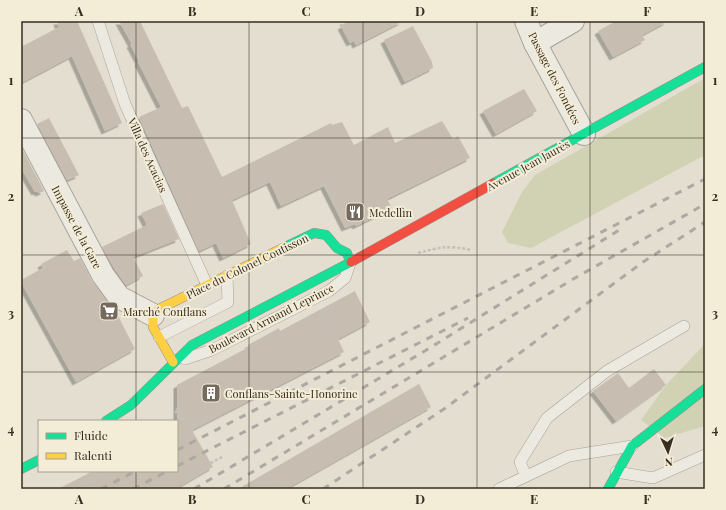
<svg xmlns="http://www.w3.org/2000/svg" width="726" height="510" viewBox="0 0 726 510" font-family="'Playfair Display',serif">
  <style>
    .green { fill: #d1d2b4 }
    .building { fill: #c7beb1; filter: url(#shadow) }
    .lines { fill: none; stroke-linecap: round; stroke-linejoin: round }
    .lane-casing { stroke: #a9a398; stroke-width: 12 }
    .street-casing { stroke: #a9a398; stroke-width: 24 }
    .fast-casing { stroke: #989388; stroke-width: 10 }
    .slow-casing { stroke: #989388; stroke-width: 10 }
    .jam-casing { stroke: #989388; stroke-width: 10 }
    .path { stroke: #c4c0b8; stroke-width: 2.5; stroke-dasharray: 3 2; stroke-linecap: butt }
    .lane { stroke: #ece9e1; stroke-width: 11 }
    .street { stroke: #ece9e1; stroke-width: 22 }
    .fast { stroke: #16e098; stroke-width: 9 }
    .slow { stroke: #ffcf43; stroke-width: 9 }
    .jam { stroke: #f24e42; stroke-width: 9 }
    .rail { stroke: #ada8a1; stroke-width: 3; stroke-dasharray: 7 7; stroke-linecap: butt }
    .grid { fill: none; stroke: #382d21; stroke-width: 1; stroke-opacity: 0.55 }
    .labels { text-anchor: middle; dominant-baseline: central; stroke-width: 4; stroke-linejoin: round; paint-order: stroke }
    .street-label { font-size: 11px; fill: #382d21; stroke: #f3ecd7 }
    .poi-label { font-size: 11px; fill: #382d21; stroke: #f3ecd7; text-anchor: start }
    .neatline { fill: none; stroke: #382d21; stroke-width: 1.5 }
    .grid-label { font-size: 13px; text-anchor: middle; font-weight: bold; fill: #382d21 }
  </style>
  <defs>
    <filter id="shadow"><feDropShadow dx="-3.5" dy="3.5" stdDeviation="0" flood-color="#0004"/></filter>
  </defs>
  <rect width="100%" height="100%" fill="#e3ded0"/>
  <g class="green">
    <polygon points="705,78 705,155 531,248 508,243 502,232 522,192 535,175"/>
    <polygon points="705,344 705,426 665,438 641,420 666,385"/>
  </g>
  <g class="building">
    <polygon points="57,21 77,21 122,123 105,131 72,56 21,83 21,47 59,27"/>
    <polygon points="119,21 140,21 182,108 188,106 222,177 331,123 332,125 342,122 354,145 388,127 395,143 442,121 453,139 458,136 470,158 387,199 392,208 356,226 355,224 345,228 324,186 281,206 270,182 232,200 251,244 223,258 216,243 199,251 139,117 161,107 138,62 139,61 130,44 132,44"/>
    <polygon points="343,21 403,21 356,45 354,41 350,43 341,26 345,24"/>
    <polygon points="616,21 668,21 642,35 645,40 613,57 598,31"/>
    <polygon points="413,26 432,62 433,68 405,82 384,40"/>
    <polygon points="524,89 537,111 496,134 483,111"/>
    <polygon points="49,118 79,175 67,180 37,124"/>
    <polygon points="21,147 44,191 39,193 37,191 35,192 21,168"/>
    <polygon points="163,204 179,239 133,257 143,276 126,285 114,268 102,247 147,225 141,213"/>
    <polygon points="67,250 74,261 80,258 93,282 114,308 135,349 76,382 21,282 21,280 43,268 41,264"/>
    <polygon points="355,291 370,322 338,339 344,352 192,430 213,467 175,489 58,489 93,471 177,471 177,385 249,347 248,345 279,328 280,331"/>
    <polygon points="654,369 666,385 616,421 593,391 618,373 629,388"/>
    <polygon points="419,384 431,407 286,489 238,489"/>
  </g>
  <g class="lines">
    <defs>
      <g id="lane">
        <polyline points="98,21 125,104 207,285"/>
        <polyline points="159,337 228,302 227,276"/>
        <polyline points="185,359 212,350 329,291 345,278 350,263"/>
        <polyline points="616,472 653,478 705,455"/>
        <polyline points="526,476 520,462 547,418 607,371 684,326"/>
        <polyline points="499,489 569,456 632,446"/>
      </g>
      <g id="street">
        <polyline points="526,21 535,43 584,134"/>
        <polyline points="535,43 573,21"/>
        <polyline points="21,120 103,275 119,297 153,315"/>
      </g>
      <g id="fast">
        <polyline points="494,183 705,67"/>
        <polyline points="285,247 314,233 326,235 337,248 347,253 350,261"/>
        <polyline points="106,421 131,405 192,345 351,262"/>
        <polyline points="21,469 39,460"/>
        <polyline points="608,489 632,446 705,389"/>
      </g>
      <polyline id="slow" points="173,362 153,327 153,315 159,309 285,247"/>
      <polyline id="jam" points="351,262 494,183"/>
    </defs>
    <use href="#lane" class="lane-casing"/>
    <use href="#street" class="street-casing"/>
    <use href="#fast" class="fast-casing"/>
    <use href="#slow" class="slow-casing"/>
    <use href="#jam" class="jam-casing"/>
    <g class="path">
      <path d="M418 253C441 247 448 245 471 250"/>
      <polyline points="321,314 330,332"/>
      <polyline points="188,404 175,410 180,420 193,414"/>
      <polyline points="177,436 207,420 202,409"/>
      <polyline points="184,477 224,456"/>
      <polyline points="73,489 108,471"/>
      <polyline points="260,489 276,481"/>
    </g>
    <use href="#lane" class="lane"/>
    <use href="#street" class="street"/>
    <use href="#fast" class="fast"/>
    <use href="#slow" class="slow"/>
    <use href="#jam" class="jam"/>
    <g class="rail">
      <polyline points="177,450 705,179"/>
      <polyline points="177,466 468,318"/>
      <polyline points="101,489 136,471"/>
      <polyline points="133,489 168,471"/>
      <polyline points="194,489 428,349 624,227"/>
      <polyline points="224,489 575,278 705,204"/>
      <polyline points="323,489 444,409 643,262 705,222"/>
    </g>
  </g>
  <path class="grid" d="M136 21V421M249 21V489M363 21V489M477 21V489M590 21V489M21 138H705M21 255H705M21 372H705M136 471V489"/>
  <defs>
    <symbol id="restaurant-square" viewBox="-11 -11 22 22"><rect x="-9" y="-9" width="18" height="18" rx="4" fill="#746b5e" stroke="#f3ecd7"/><path d="M-5-6h1v4h1v-4h1v4h1v-4h1v5L-1.5 .5V6h-2V.5L-5-1ZM5-6V6H3V1.5H1.5Q1.5-4 5-6Z" fill="#fff"/></symbol>
    <symbol id="supermarket-square" viewBox="-11 -11 22 22"><rect x="-9" y="-9" width="18" height="18" rx="4" fill="#746b5e" stroke="#f3ecd7"/><path d="M-6-5.5h2.5l.6 2H6L4.5 2H-2.5L-4.4-4H-6ZM-1.5 3.2a1.3 1.3 0 1 0 .1 0ZM3 3.2a1.3 1.3 0 1 0 .1 0Z" fill="#fff"/></symbol>
    <symbol id="building-square" viewBox="-11 -11 22 22"><rect x="-9" y="-9" width="18" height="18" rx="4" fill="#746b5e" stroke="#f3ecd7"/><path d="M-4-6H4V6H1V3H-1V6H-4ZM-2.5-4.3h1.7v1.8h-1.7ZM.8-4.3h1.7v1.8H.8ZM-2.5-1h1.7V.8h-1.7ZM.8-1h1.7V.8H.8Z" fill="#fff"/></symbol>
  </defs>
  <g fill-rule="evenodd">
    <use href="#restaurant-square" x="344" y="201" width="22" height="22"/>
    <use href="#supermarket-square" x="98" y="300" width="22" height="22"/>
    <use href="#building-square" x="200" y="382" width="22" height="22"/>
  </g>
  <g class="labels">
    <g class="street-label">
      <text transform="translate(555 78) rotate(63)">Passage des Fondées</text>
      <text transform="translate(148 155) rotate(66)">Villa des Acacias</text>
      <text transform="translate(528 165) rotate(-29)">Avenue Jean Jaurès</text>
      <text transform="translate(77 227) rotate(62)">Impasse de la Gare</text>
      <text transform="translate(247 266) rotate(-26)">Place du Colonel Coutisson</text>
      <text transform="translate(271 318) rotate(-27)">Boulevard Armand Leprince</text>
    </g>
    <g class="poi-label">
      <text x="369" y="212">Medellìn</text>
      <text x="123" y="311">Marché Conflans</text>
      <text x="225" y="393">Conflans-Sainte-Honorine</text>
    </g>
  </g>
  <rect width="726" height="510" fill="none" stroke="#f3ecd7" stroke-width="44"/>
  <rect x="38" y="420" width="140" height="52" fill="#f3ecd7" stroke="#a8a08e"/>
  <rect x="46" y="433" width="20" height="6" fill="#16e098" stroke="#a8a08e"/>
  <text x="74" y="440" font-size="12" fill="#382d21">Fluide</text>
  <rect x="46" y="453" width="20" height="6" fill="#ffcf43" stroke="#a8a08e"/>
  <text x="74" y="460" font-size="12" fill="#382d21">Ralenti</text>
  <g transform="translate(668 452) rotate(176)" stroke="#f3ecd7" stroke-width="3" paint-order="stroke">
  <path d="M0-3L7 15L0 10L-7 15Z" fill="#382d21"/>
  <text y="-6" font-size="11" font-weight="bold" text-anchor="middle" fill="#382d21">N</text>
  </g>
  <rect x="22" y="22" width="682" height="466" class="neatline"/>
  <g class="grid-label">
    <text x="79" y="16">A</text>
    <text x="192" y="16">B</text>
    <text x="306" y="16">C</text>
    <text x="420" y="16">D</text>
    <text x="534" y="16">E</text>
    <text x="647" y="16">F</text>
    <text x="11" y="85">1</text>
    <text x="715" y="85">1</text>
    <text x="11" y="201">2</text>
    <text x="715" y="201">2</text>
    <text x="11" y="318">3</text>
    <text x="715" y="318">3</text>
    <text x="11" y="434">4</text>
    <text x="715" y="434">4</text>
    <text x="79" y="504">A</text>
    <text x="192" y="504">B</text>
    <text x="306" y="504">C</text>
    <text x="420" y="504">D</text>
    <text x="534" y="504">E</text>
    <text x="647" y="504">F</text>
  </g>
</svg>
